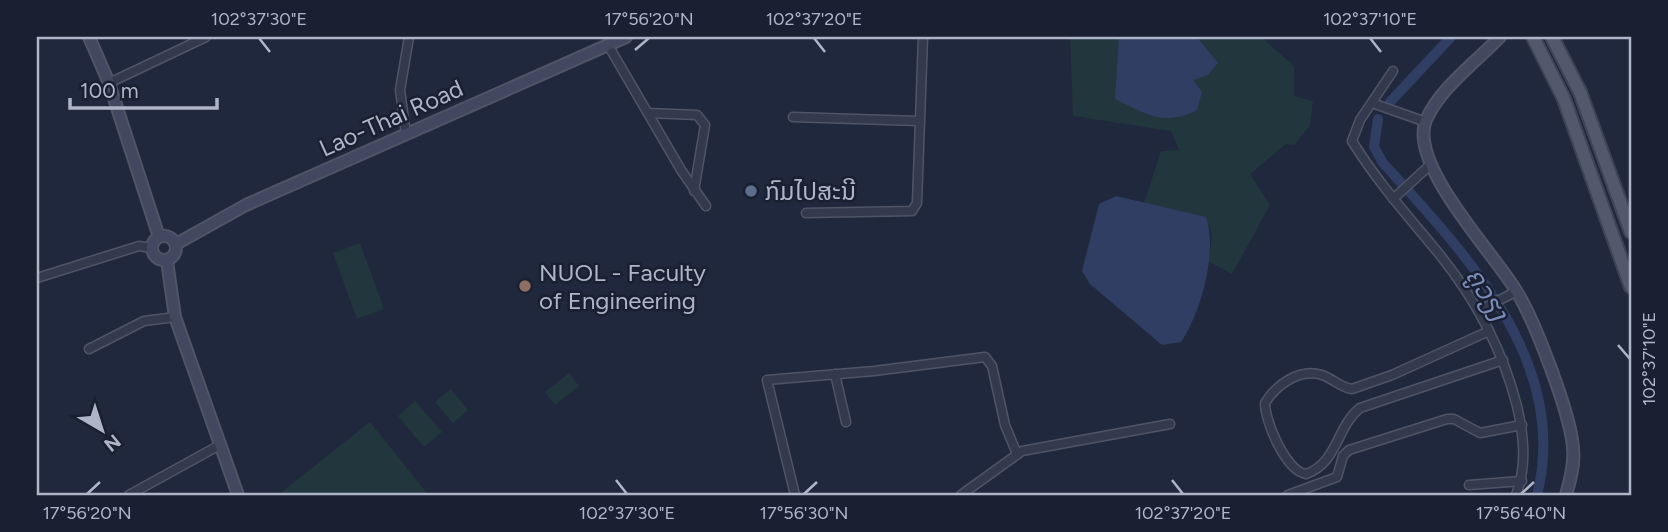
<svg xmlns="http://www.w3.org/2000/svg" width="1668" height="532" viewBox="0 0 1668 532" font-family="Figtree,'Noto Sans Lao',sans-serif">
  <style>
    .green { fill: #22363e }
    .water { fill: #303e63 }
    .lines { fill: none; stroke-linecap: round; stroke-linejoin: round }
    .canal { stroke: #303e63; stroke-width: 10 }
    .street-casing { stroke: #4f5567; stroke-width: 11 }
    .secondary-casing { stroke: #4f5567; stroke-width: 14 }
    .primary-casing { stroke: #3d4456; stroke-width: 16 }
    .street { stroke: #343a4d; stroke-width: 8 }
    .secondary { stroke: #414860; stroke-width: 10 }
    .primary { stroke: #52596d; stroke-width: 12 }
    .ticks { fill: none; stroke: #afb5c9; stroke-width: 2.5 }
    .service-dot { fill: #5c6f8a; stroke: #192031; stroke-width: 2.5 }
    .education-dot { fill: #8d6e63; stroke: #192031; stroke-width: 2.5 }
    .labels { text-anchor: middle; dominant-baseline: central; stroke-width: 5; stroke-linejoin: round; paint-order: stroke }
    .street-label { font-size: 24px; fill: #afb5c9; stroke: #192031 }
    .poi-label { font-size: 24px; fill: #afb5c9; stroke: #192031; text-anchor: start }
    .water-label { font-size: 26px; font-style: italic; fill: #7b8cb8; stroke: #192031 }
    .neatline { fill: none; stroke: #afb5c9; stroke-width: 2.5 }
    .ticks-label { font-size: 18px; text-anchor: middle; fill: #afb5c9 }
  </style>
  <rect width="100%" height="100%" fill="#20283d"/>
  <g class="green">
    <polygon points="1070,37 1261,37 1294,66 1294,96 1313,101 1310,126 1294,145 1286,144 1250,174 1270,205 1232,274 1209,262 1212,235 1206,218 1144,203 1161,151 1179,150 1171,131 1073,116"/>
    <polygon points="360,243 384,309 357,319 333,253"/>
    <polygon points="569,373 579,386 555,405 545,392"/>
    <polygon points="451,389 468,410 453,423 435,402"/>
    <polygon points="415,401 442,432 424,447 398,416"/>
    <polygon points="370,422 426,492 421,495 278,495"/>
  </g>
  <g class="water">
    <path d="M1119 37H1197L1218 63 1208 75 1193 80 1202 92 1197 110C1163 127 1147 114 1115 99Z"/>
    <path d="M1116 196 1206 217C1218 252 1201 312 1181 342L1162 345 1090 284 1082 271 1099 204Z"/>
  </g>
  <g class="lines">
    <g class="canal">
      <polyline points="1390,102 1451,37"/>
      <path d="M1378 119 1374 147 1383 163C1465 253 1571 363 1537 495"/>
    </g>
    <defs>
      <g id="street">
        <polyline points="608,45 681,170 706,206"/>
        <path d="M1393 71 1360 120 1352 141C1378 183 1409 217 1440 255 1476 300 1503 351 1517 406 1524 436 1527 466 1516 495"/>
        <polyline points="109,83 206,37"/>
        <polyline points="1372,103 1426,122"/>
        <polyline points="648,113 697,115 705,125 694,191"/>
        <polyline points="793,117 918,121"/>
        <polyline points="406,134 400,90 409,37"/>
        <polyline points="1393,199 1430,165"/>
        <polyline points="806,213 912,211 917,203 923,37"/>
        <polyline points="37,278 139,246 152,248"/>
        <polyline points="1478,311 1517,291"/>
        <path d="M1489 331 1392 375 1352 389C1341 388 1332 378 1322 375 1299 368 1276 385 1265 403 1265 422 1286 471 1306 474 1338 463 1336 427 1360 408L1503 360"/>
        <polyline points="89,349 144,321 175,317"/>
        <polyline points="835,374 846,422"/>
        <polyline points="1469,485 1522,481"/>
        <polyline points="129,495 218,446"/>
        <polyline points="795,495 767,380 874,371 985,357 992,366 1005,425 1017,454"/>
        <polyline points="961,495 1022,451 1170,424"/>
        <polyline points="1288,495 1337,477 1343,456 1349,450 1447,419 1454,419 1480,433 1522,425"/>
      </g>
      <g id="secondary">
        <polyline points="89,37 109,83 159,237"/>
        <path d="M1500 37C1476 62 1440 88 1426 120 1408 164 1492 251 1515 289 1534 318 1571 415 1573 448 1575 463 1570 481 1566 495"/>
        <circle cx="164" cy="248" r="12"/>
        <polyline points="176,244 246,205 626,37"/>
        <polyline points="167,261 175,317 238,495"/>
      </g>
      <g id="primary">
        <polyline points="1533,37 1564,99 1631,287"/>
        <polyline points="1552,37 1580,92 1631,232"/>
      </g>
    </defs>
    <use href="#street" class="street-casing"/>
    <use href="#secondary" class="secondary-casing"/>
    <use href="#primary" class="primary-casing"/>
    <use href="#street" class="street"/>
    <use href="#secondary" class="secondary"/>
    <use href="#primary" class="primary"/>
  </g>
  <path class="ticks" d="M259 38 270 52M814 38 825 52M1370 38 1381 52M635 50 649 38M1618 345 1630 359M616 480 627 494M1172 480 1183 494M87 494 100 482M804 494 817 482M1521 494 1534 482"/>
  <circle class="service-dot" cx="751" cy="191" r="7"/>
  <circle class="education-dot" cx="525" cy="286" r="7"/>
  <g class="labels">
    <g class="street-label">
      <text transform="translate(391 118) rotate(-24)">Lao-Thai Road</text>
    </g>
    <g class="poi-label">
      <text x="765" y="191">ກົມໄປສະນີ</text>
      <text x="539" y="272">NUOL - Faculty<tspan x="539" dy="28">of Engineering</tspan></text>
    </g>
    <g class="water-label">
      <text transform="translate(1487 294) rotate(59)">ຄູວຽງ</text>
    </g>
  </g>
  <rect width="1668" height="532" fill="none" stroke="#192031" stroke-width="77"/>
  <g transform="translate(102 430) rotate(141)" stroke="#192031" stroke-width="5" paint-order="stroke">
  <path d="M0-5L12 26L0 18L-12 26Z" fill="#afb5c9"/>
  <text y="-10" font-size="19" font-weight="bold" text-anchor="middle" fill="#afb5c9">N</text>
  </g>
  <path d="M70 98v10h147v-10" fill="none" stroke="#afb5c9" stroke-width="3.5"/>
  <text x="80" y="98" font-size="21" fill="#afb5c9" stroke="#192031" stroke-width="5" paint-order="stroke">100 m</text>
  <rect x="38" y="38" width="1592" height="456" class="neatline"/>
  <g class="ticks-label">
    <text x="259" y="25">102°37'30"E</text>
    <text x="649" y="25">17°56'20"N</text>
    <text x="814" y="25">102°37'20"E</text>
    <text x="1370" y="25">102°37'10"E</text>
    <text transform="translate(1649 359) rotate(-90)" y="6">102°37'10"E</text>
    <text x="87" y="519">17°56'20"N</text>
    <text x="627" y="519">102°37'30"E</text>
    <text x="804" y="519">17°56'30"N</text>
    <text x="1183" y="519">102°37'20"E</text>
    <text x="1521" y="519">17°56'40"N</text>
  </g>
</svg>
